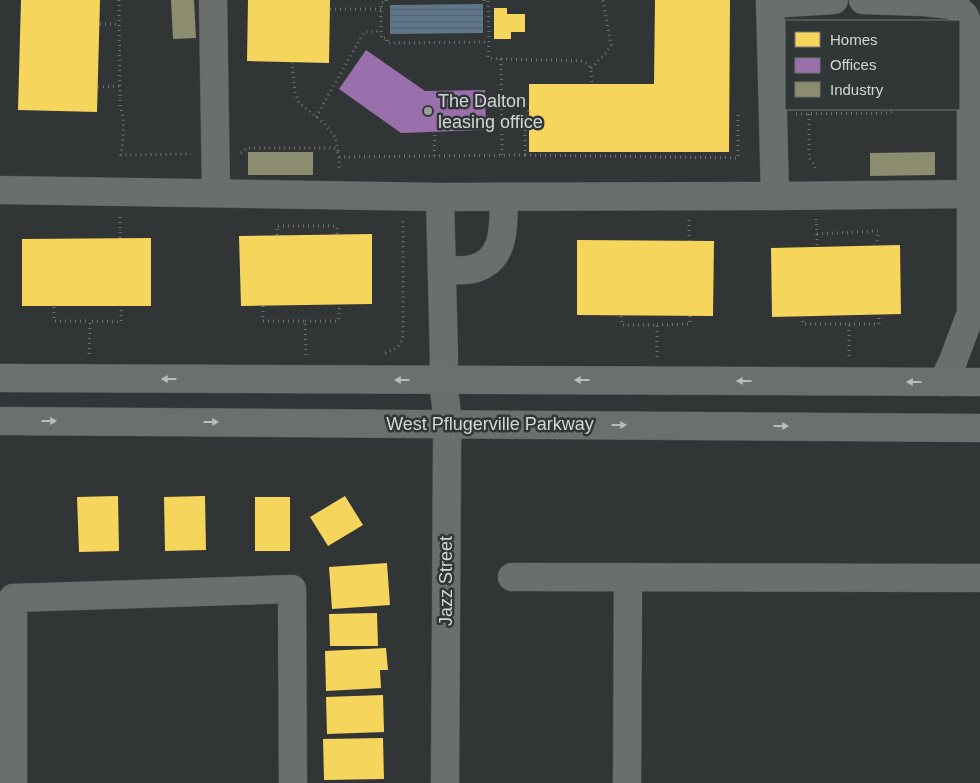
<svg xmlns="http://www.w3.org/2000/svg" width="980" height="783" viewBox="0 0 980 783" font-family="Arial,sans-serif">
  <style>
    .water { fill: url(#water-rules) }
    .homes { fill: #f6d55c }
    .offices { fill: #9970ab }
    .industry { fill: #8c8c6e }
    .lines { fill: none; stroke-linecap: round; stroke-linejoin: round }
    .minor-casing { stroke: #505151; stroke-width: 29 }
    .major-casing { stroke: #505151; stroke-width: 29 }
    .path { stroke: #6f7271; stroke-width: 3; stroke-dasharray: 1 4; stroke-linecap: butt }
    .minor { stroke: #6a6f6d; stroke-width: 28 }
    .major { stroke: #6a706e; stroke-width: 28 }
    .oneway { fill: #b9bcbc }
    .poi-dot { fill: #9b9e9e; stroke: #313636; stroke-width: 2 }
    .labels { text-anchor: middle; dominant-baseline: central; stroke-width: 5; stroke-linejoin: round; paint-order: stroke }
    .poi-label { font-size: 18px; fill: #d3d6d6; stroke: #313636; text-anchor: start }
    .street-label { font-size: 18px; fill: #d3d6d6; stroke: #313636 }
  </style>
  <defs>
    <pattern id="water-rules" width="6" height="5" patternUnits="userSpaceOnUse" patternTransform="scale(1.25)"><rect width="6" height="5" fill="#60778a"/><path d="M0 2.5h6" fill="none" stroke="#53616c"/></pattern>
  </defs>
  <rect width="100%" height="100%" fill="#323535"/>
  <polygon class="water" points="483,4 483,33 390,34 390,5"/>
  <g class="homes">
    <polygon points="21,0 100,0 97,112 18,110"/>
    <polygon points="248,0 330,0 329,63 247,61"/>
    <polygon points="655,0 730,0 729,152 529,152 529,84 654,84"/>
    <polygon points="494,8 507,8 507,14 525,14 525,32 511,32 511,39 494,39"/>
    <polygon points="372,234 372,304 241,306 239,236"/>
    <polygon points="151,238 151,306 22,306 22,239"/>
    <polygon points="577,240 714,241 713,316 577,315"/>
    <polygon points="900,245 901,314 772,317 771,248"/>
    <polygon points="118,496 119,551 79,552 77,497"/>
    <polygon points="205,496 206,550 165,551 164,497"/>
    <polygon points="345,496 363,525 328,546 310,517"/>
    <rect x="255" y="497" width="35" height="54"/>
    <polygon points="387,563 390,605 332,609 329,567"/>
    <polygon points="377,613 378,646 330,646 329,614"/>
    <polygon points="386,648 388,670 380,670 381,688 326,691 325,651"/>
    <polygon points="383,695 384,732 327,734 326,697"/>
    <polygon points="383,738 384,779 324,780 323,739"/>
  </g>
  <polygon class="offices" points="366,50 425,91 485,90 486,130 401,133 339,89"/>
  <g class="industry">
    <polygon points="171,0 194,0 196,38 173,39"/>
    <rect x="248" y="152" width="65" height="23"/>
    <polygon points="935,152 935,175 870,176 870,153"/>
  </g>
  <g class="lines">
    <defs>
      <g id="minor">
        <polyline points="213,0 216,193"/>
        <polyline points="770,0 775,196"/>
        <polyline points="770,4 834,0"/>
        <polyline points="0,190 440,197 775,196 971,194 971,31 964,15 953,5 923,2 863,0"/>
        <polyline points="440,197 444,359 443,380 448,423 447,445 445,783"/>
        <path d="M442 271C452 270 463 271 473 269 507 260 503 224 504 197"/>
        <polyline points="943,382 953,361 971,313 971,194"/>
        <polyline points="512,577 980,578"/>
        <polyline points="13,783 13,598 292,589 293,783"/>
        <polyline points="627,783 628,577"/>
      </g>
      <g id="major">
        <polyline points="0,378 980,382"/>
        <polyline points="0,421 980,428"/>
      </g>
    </defs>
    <use href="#minor" class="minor-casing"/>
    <use href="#major" class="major-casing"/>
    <g class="path">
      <path d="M119 0 120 106C126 121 123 139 121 155L191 154"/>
      <polyline points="386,0 386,2 381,3 381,38 387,38 387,43 489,42"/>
      <polyline points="484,0 484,1 488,1 489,42 488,58 501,59 502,156"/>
      <polyline points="330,9 381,9"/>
      <polyline points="100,24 119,24"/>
      <path d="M501 59 582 61C593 66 591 73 592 84"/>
      <polyline points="292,62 295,92 299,103 324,123 335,137 338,151"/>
      <polyline points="591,68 606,53 611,45 603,0"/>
      <polyline points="98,87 120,86"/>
      <polyline points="796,114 889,113 894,111 895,109"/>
      <polyline points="809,114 809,158 814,164 816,171"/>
      <polyline points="316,117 364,32 381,31"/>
      <path d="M241 153 247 148H334C341 154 339 162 339 170"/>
      <polyline points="525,155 738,158 738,115"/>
      <polyline points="434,156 435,132"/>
      <polyline points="339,157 525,155 525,118 529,111"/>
      <polyline points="120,217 120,238"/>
      <polyline points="816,219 817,234 878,231 877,246"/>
      <polyline points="337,234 337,225"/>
      <polyline points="817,234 817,247"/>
      <polyline points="277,235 277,226 337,226"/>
      <polyline points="689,241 689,220"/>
      <polyline points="263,306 263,321 305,321 306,355"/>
      <polyline points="54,307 54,321 90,321"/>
      <polyline points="621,316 622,325 657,325 657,357"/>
      <polyline points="802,316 803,324 849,324 849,358"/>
      <polyline points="305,321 338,321 340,304"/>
      <polyline points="849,324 879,324 879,314"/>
      <polyline points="657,325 690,324 690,316"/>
      <path d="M385 353C396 349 400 347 403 336V221"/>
      <polyline points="89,354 90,321 121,322 121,306"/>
    </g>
    <use href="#minor" class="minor"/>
    <use href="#major" class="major"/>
  </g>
  <defs><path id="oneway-solid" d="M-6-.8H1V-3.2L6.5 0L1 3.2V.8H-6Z" transform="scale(1.25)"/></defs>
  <g class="oneway">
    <use href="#oneway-solid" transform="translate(169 379) rotate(-180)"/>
    <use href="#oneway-solid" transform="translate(402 380) rotate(-180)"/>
    <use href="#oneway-solid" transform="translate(582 380) rotate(-180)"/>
    <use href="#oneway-solid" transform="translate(744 381) rotate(-180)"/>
    <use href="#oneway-solid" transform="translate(914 382) rotate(-180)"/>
    <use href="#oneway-solid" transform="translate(49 421)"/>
    <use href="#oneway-solid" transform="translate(211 422)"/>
    <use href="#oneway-solid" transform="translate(619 425)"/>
    <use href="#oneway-solid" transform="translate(781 426)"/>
  </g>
  <circle class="poi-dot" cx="428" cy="111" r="5"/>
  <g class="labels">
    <g class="poi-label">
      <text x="438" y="101">The Dalton<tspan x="438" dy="21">leasing office</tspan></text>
    </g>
    <g class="street-label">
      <text x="490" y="424">West Pflugerville Parkway</text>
      <text transform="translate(446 581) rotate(-90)">Jazz Street</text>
    </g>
  </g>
  <rect x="785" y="20" width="175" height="90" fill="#313636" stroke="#727676"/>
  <rect x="795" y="32" width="25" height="15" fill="#f6d55c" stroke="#727676"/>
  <text x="830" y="45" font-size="15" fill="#d3d6d6">Homes</text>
  <rect x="795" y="58" width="25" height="15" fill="#9970ab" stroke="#727676"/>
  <text x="830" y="70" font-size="15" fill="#d3d6d6">Offices</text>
  <rect x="795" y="82" width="25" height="15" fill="#8c8c6e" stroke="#727676"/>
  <text x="830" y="95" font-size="15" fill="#d3d6d6">Industry</text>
</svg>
